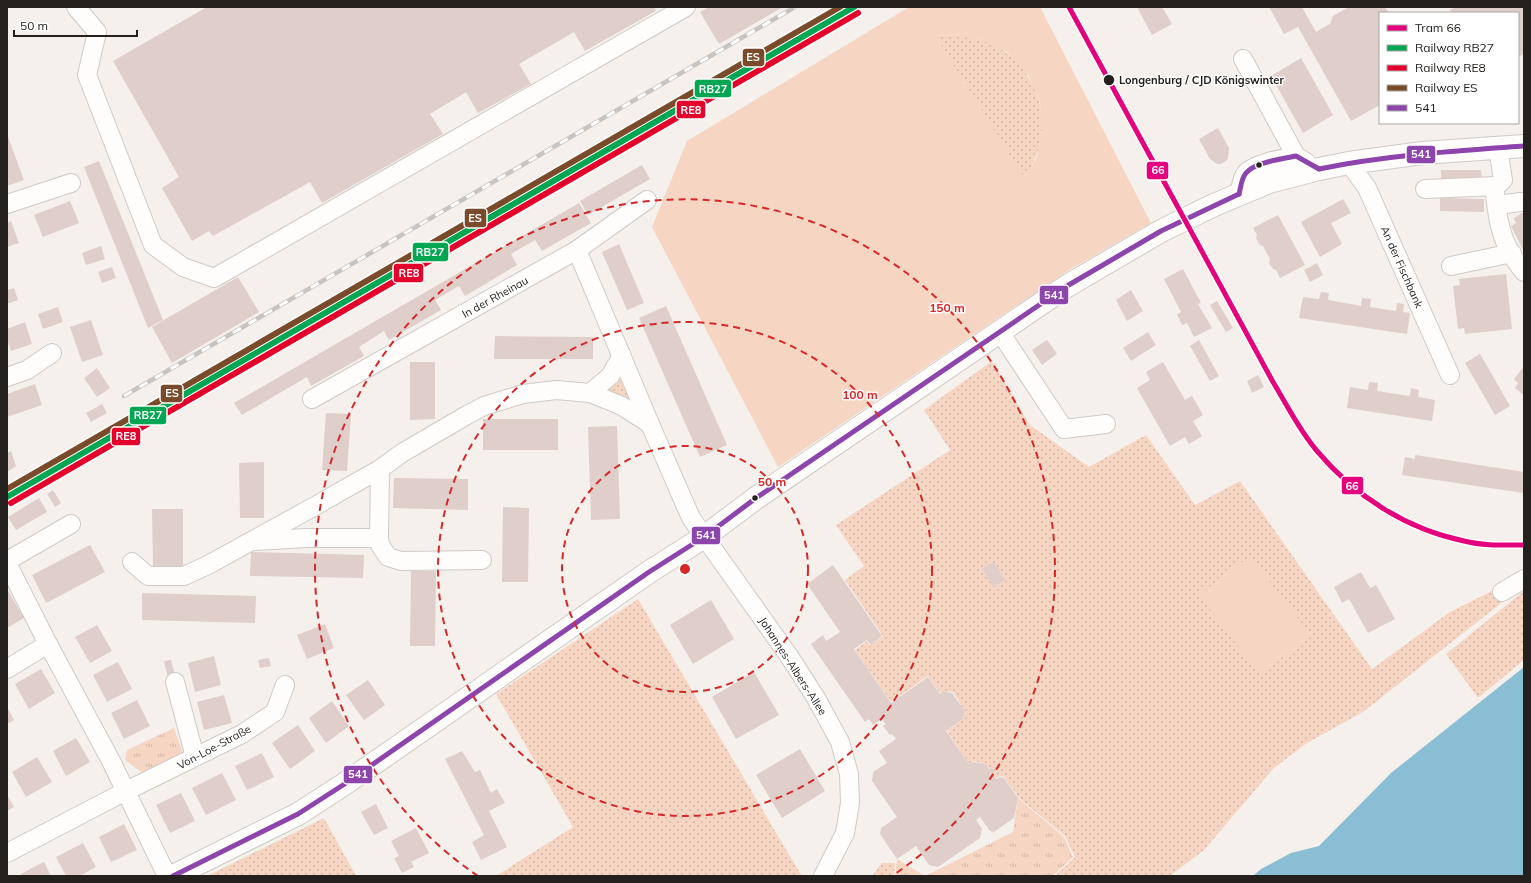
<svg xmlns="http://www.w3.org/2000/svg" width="1531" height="883" viewBox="0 0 1531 883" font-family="Mulish,sans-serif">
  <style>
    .grass { fill: url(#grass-dots) }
    .park { fill: url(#park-tufts) }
    .pitch { fill: #f6d6c3; fill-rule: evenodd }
    .water { fill: #89bed4 }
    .building { fill: #dfceca }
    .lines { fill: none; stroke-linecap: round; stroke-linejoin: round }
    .minor-casing { stroke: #cecac7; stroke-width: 20 }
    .major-casing { stroke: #cecac7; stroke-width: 24 }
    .minor { stroke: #fefdfc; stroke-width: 18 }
    .major { stroke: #fefdfc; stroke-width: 22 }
    .rail-casing { stroke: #c6c5c3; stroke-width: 4.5 }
    .rail { stroke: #fefffe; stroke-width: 3; stroke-dasharray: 9; stroke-linecap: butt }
    .bus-1-casing { stroke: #fefffe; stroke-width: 8 }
    .bus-1 { stroke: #8e44ad; stroke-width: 5 }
    .rail-1-casing { stroke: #fefffe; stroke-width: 9 }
    .rail-2-casing { stroke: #fefffe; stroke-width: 9 }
    .rail-3-casing { stroke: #fefffe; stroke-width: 9 }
    .rail-1 { stroke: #00a651; stroke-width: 6 }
    .rail-2 { stroke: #e4002b; stroke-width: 6 }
    .rail-3 { stroke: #7a4b2a; stroke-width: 6 }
    .tram-1-casing { stroke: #fefffe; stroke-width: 8 }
    .tram-1 { stroke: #e5007d; stroke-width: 5 }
    .ring { fill: none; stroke: #d62828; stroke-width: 2; stroke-dasharray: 7 5 }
    .stop-dot { fill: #24201e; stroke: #fefffe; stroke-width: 1.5 }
    .labels { text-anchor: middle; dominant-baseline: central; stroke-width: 3; stroke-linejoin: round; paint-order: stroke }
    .stop-label { font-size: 11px; font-weight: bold; fill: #24201e; stroke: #fefffe; text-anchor: start }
    .street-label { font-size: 11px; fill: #24201e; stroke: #fefffe }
    .centre { fill: #d62828; stroke: #fefffe; stroke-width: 2 }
    .ring-label { font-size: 12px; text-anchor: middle; font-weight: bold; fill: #d62828; stroke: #fefffe; stroke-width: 3; stroke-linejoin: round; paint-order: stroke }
    .line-badge { stroke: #fefffe; stroke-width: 1.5 }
    .badge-label { font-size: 11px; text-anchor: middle; font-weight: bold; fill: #fff }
  </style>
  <defs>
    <pattern id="grass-dots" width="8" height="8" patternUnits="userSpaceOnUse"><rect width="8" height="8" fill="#f6d6c3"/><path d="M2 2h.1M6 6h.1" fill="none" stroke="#d3b7a7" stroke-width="1.8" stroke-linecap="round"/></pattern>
    <pattern id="park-tufts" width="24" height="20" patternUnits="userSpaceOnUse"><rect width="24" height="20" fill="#f6d6c3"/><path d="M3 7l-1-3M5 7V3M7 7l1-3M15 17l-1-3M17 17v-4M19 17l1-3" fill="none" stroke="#d3b7a7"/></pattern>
  </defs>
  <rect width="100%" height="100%" fill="#f6f0ec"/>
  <g class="grass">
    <path d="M954 35C963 36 972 37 981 40 1020 51 1045 92 1042 131 1041 149 1033 164 1025 180L935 36Z"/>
    <polygon points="992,361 1030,425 1089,467 1146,435 1195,505 1240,481 1372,669 1450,612 1496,589 1524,585 1363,712 1307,743 1274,768 1204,850 1170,876 1055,876 1075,857 1065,836 1019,798 1004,777 1000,776 996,778 993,774 995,773 992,768 990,769 986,764 973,761 969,764 947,731 963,719 965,711 953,692 943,691 940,693 928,676 891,702 855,650 867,641 870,646 883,636 845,580 864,566 836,525 950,450 924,410"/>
    <polygon points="623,368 637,407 604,393"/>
    <polygon points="1524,591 1524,660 1478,698 1446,654"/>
    <polygon points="638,599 791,858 802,876 496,876 573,827 496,694"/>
    <polygon points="324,818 356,876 207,876"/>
    <polygon points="882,863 895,863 894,876 872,876"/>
  </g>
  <g class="park">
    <polygon points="174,728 183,753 144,774 125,760 127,750"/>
    <polygon points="1018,798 1064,837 1073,857 1053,876 925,876 1013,832"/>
    <polygon points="897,859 925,876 895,876"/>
  </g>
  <g class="pitch">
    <path d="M909 7H1040L1151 223 1069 270 778 467 652 227 687 141ZM954 35 982 40 1007 52 1029 76 1040 102 1042 131 1037 157 1025 179 935 36Z"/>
    <polygon points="1250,556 1311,635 1260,675 1199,595"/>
  </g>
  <polygon class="water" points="1524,667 1524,876 1253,876 1261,869 1291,853 1319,846 1391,773"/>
  <g class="building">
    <polygon points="207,7 654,7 656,11 585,51 574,32 519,64 531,84 478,113 466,92 430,114 443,134 322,203 310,182 213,236 209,231 192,241 162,188 179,177 113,61"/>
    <polygon points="709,7 783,7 719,44 700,12"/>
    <polygon points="1137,7 1162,7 1172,24 1152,35"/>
    <polygon points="1269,7 1302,7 1316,32 1330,24 1333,16 1349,7 1385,7 1389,13 1380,13 1380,105 1351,121 1298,27 1284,34"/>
    <polygon points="1455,7 1524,7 1524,54 1518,57 1518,13 1452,13 1450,10"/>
    <polygon points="1301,58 1333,115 1303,133 1271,76"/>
    <polygon points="1218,128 1229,148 1228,159 1221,164 1217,164 1210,159 1199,139"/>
    <polygon points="7,134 24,180 7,186"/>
    <polygon points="99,161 163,320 148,328 84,167"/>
    <polygon points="642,165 650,179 588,215 580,201"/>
    <polygon points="1441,170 1481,170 1482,182 1441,183"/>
    <polygon points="1440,198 1484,199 1484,212 1440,211"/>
    <polygon points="1343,199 1351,213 1331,223 1342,244 1320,257 1301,222"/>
    <polygon points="70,201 79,223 43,237 34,215"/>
    <polygon points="579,203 591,223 542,251 535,240 511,254 517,265 465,296 459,286 435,300 441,310 389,340 384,331 359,347 364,356 311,386 307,377 242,415 234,403"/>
    <polygon points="1524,212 1524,252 1511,226 1516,223 1514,218"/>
    <polygon points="1278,215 1305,265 1280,278 1276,270 1273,269 1269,263 1270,259 1263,246 1260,245 1258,242 1256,238 1257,235 1253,228"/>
    <polygon points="11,221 19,243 7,247 7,223"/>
    <polygon points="619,244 644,303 627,310 602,252"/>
    <polygon points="101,246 105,259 86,265 82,253"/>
    <polygon points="1317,263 1323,275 1310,282 1304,270"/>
    <polygon points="112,267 116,278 102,283 98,272"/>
    <polygon points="1183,269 1201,303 1198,304 1212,328 1194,337 1187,323 1182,325 1177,314 1181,312 1164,279"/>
    <polygon points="1506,274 1512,329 1465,334 1464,328 1458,329 1453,286 1460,285 1459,279"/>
    <polygon points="238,277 259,312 172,363 152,327"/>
    <polygon points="14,288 18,300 7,304 7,290"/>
    <polygon points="1131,290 1143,311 1127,321 1116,300"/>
    <polygon points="1321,292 1329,293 1328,300 1361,306 1362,298 1371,299 1370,307 1396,311 1397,303 1404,304 1403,312 1410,313 1407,334 1299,318 1303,297 1319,299"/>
    <polygon points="1217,301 1233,328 1226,332 1210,305"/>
    <polygon points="666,306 727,445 700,457 639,318"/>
    <polygon points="58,307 63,322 43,329 38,314"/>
    <polygon points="91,320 103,355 82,362 70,327"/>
    <polygon points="25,322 32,344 11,351 7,339 7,329"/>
    <polygon points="1148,332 1156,345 1131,361 1123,348"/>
    <polygon points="495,336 593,337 593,359 494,359"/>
    <polygon points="1047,340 1057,354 1042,365 1032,350"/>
    <polygon points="1199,340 1219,376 1210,381 1190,346"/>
    <polygon points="1480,354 1510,406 1495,415 1465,363"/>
    <polygon points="410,362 435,362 435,419 410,420"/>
    <polygon points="1163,362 1185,400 1192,396 1203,415 1193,421 1202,436 1189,444 1185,437 1170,446 1137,388 1150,380 1146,372"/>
    <polygon points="1524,366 1524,395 1515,388 1518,383 1514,379"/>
    <polygon points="97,368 110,388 97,397 84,378"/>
    <polygon points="1258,375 1264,387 1252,393 1247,381"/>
    <polygon points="1369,382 1378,383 1377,391 1410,396 1411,388 1419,390 1418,397 1435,400 1432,421 1347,408 1350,387 1368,390"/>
    <polygon points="35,384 42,405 7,417 7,394"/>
    <polygon points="102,404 107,413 91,422 86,413"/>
    <polygon points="326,413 351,414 347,471 322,470"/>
    <rect x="483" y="419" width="75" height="31"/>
    <polygon points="617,426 620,519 591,520 588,427"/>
    <polygon points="11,451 16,466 7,472 7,453"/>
    <polygon points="1415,455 1524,472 1524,493 1402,475 1405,457 1415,459"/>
    <polygon points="264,462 264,518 240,518 239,463"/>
    <polygon points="394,478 468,479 468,510 393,508"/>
    <polygon points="53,490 61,503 55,507 47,494"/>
    <polygon points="39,498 47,512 16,530 8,517"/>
    <polygon points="503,507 529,508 528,582 502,582"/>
    <polygon points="152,509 183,509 183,568 153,568"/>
    <polygon points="90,545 105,572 46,603 32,575"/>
    <polygon points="251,552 364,555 363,578 250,576"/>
    <polygon points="994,562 1005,580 993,587 982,568"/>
    <polygon points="833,565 882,636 871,645 867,640 854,649 891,703 928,677 940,694 943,691 952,693 965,711 963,719 946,731 969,764 973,762 986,764 989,769 992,768 995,773 993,774 996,779 1000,777 1004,778 1018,798 1014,818 994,832 990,831 980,817 976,820 982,829 980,838 938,867 929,865 916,846 897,859 880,834 881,828 897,817 872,781 873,772 887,763 879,751 896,739 892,734 890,735 883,726 886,724 882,719 873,725 869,719 865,722 811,644 823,635 826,641 840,632 807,584"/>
    <polygon points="411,571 436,571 435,646 410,646"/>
    <polygon points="1361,572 1370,588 1376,585 1395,619 1368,633 1349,599 1342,603 1334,587"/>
    <polygon points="7,589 24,618 7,628"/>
    <polygon points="142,593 256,596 255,623 142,620"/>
    <polygon points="711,600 734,639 693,664 670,625"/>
    <polygon points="325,624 334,648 307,659 297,635"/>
    <polygon points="97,625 112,651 90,663 75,637"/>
    <polygon points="214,656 221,685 195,692 188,663"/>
    <polygon points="269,658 271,666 260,668 258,660"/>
    <polygon points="171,660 175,676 168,678 164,661"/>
    <polygon points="118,662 132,689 107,702 93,675"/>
    <polygon points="41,669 55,693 29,709 15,684"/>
    <polygon points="754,672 779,715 736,739 712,697"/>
    <polygon points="368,680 385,705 364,720 346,695"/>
    <polygon points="224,695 232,723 204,730 197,702"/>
    <polygon points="137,700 150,726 124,739 111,713"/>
    <polygon points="332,701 349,726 326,743 309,718"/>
    <polygon points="7,707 14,720 7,724"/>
    <polygon points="298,725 315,751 290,769 272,743"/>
    <polygon points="76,738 90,762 66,776 53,751"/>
    <polygon points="800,749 825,791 782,818 756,775"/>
    <polygon points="462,751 475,772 480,770 491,793 497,789 505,803 489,811 507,847 481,860 472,842 484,835 445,759"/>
    <polygon points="262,753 274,777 247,790 235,766"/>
    <polygon points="37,757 52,782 26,797 12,772"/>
    <polygon points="222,773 236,800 206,815 192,788"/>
    <polygon points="181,793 195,821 170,833 156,805"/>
    <polygon points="7,795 14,807 7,811"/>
    <polygon points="376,804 388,828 374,835 361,812"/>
    <polygon points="124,824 137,850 111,862 99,837"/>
    <polygon points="416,828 429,853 411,862 414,867 402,873 394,858 399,856 391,841"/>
    <polygon points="83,843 96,867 80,876 66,876 56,857"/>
    <polygon points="44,862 51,876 18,876 30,869"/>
  </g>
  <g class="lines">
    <defs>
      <g id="minor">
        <polyline points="76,7 97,32 87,75 153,245 183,267 214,278 686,7"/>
        <polyline points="1243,59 1296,156"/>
        <polyline points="1349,163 1367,188 1450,375"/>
        <path d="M1494 186C1496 202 1497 220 1503 236 1507 249 1516 262 1524 272"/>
        <polyline points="1425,189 1497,186 1503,180 1498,148"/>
        <path d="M1239 194C1241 187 1242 176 1248 171 1261 162 1281 159 1296 156L1306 162"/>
        <polyline points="7,204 71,183"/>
        <polyline points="1497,205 1521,202"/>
        <polyline points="577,250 647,200"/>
        <polyline points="1451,266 1512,253"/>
        <polyline points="1000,332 1064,429 1106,424"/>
        <polyline points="7,377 27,370 52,353"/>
        <polyline points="590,393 610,376 622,356"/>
        <polyline points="312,399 577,250 650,424 691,518 789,656 816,698 840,742 849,774 850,803 845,833 823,876"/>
        <polyline points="379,538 380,545 388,557 401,561 482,560"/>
        <polyline points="256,541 306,538 379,538 380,469"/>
        <polyline points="7,561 71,524"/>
        <polyline points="132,562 148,576 184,576 208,565 315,506 380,469 402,453 467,415 484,406 523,394 556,390 590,393 622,406 650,424"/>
        <polyline points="7,563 48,644 111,761 167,876"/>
        <polyline points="1502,592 1524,579"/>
        <polyline points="7,669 48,644"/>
        <polyline points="175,682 195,757"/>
        <polyline points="7,853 126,791 242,734 275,712 285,685"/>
      </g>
      <polyline id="major" points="173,876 298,814 343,785 649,572 704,537 756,498 1067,286 1161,231 1214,205 1269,182 1319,169 1349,163 1422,153 1524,146"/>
    </defs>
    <use href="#minor" class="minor-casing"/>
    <use href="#major" class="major-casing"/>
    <use href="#minor" class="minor"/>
    <use href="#major" class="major"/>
    <defs>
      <polyline id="rail" points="124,396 795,7"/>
    </defs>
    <use href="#rail" class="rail-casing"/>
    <use href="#rail" class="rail"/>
    <defs>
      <g id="bus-1">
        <path d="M1319 169C1387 155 1455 151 1524 146"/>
        <path d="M1239 194C1241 187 1241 179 1246 173 1255 162 1283 159 1296 156L1319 169"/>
        <polyline points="173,876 298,814 343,785 649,572 704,537 756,498 1067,286 1161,231 1239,194"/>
      </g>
    </defs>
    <use href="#bus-1" class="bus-1-casing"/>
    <use href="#bus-1" class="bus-1"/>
    <defs>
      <polyline id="rail-1" points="7,497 854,7"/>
      <polyline id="rail-2" points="11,503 858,13"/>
      <polyline id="rail-3" points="7,489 840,7"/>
    </defs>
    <use href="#rail-1" class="rail-1-casing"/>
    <use href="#rail-2" class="rail-2-casing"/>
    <use href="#rail-3" class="rail-3-casing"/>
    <use href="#rail-1" class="rail-1"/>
    <use href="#rail-2" class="rail-2"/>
    <use href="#rail-3" class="rail-3"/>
    <defs>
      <path id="tram-1" d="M1069 7 1273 382C1287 405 1299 430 1317 451 1355 496 1406 529 1464 541 1484 546 1504 545 1524 545"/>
    </defs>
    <use href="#tram-1" class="tram-1-casing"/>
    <use href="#tram-1" class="tram-1"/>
  </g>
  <g class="ring">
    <circle cx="685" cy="569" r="123"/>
    <circle cx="685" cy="569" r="247"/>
    <path d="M478 876A370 370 0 1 1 892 876"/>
  </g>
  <g class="stop-dot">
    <circle cx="1109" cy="80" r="6"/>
    <circle cx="1259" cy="165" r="3.5"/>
    <circle cx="755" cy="498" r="3.5"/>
  </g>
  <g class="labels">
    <g class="stop-label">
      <text x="1119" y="80">Longenburg / CJD Königswinter</text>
    </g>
    <g class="street-label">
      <text transform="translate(1402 267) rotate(66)">An der Fischbank</text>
      <text transform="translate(495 297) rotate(-29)">In der Rheinau</text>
      <text transform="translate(793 666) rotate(57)">Johannes-Albers-Allee</text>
      <text transform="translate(214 747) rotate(-28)">Von-Loe-Straße</text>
    </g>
  </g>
  <circle cx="685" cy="569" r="6" class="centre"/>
  <g class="ring-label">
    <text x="947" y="312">150 m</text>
    <text x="860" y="399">100 m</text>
    <text x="772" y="486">50 m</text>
  </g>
  <g class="line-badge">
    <rect x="742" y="48" width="23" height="19" rx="4" fill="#7a4b2a"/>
    <rect x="694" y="79" width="38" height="19" rx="4" fill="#00a651"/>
    <rect x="676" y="100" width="30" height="19" rx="4" fill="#e4002b"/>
    <rect x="1406" y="145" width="30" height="19" rx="4" fill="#8e44ad"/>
    <rect x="1146" y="161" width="23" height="19" rx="4" fill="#e5007d"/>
    <rect x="464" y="208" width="23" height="20" rx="4" fill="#7a4b2a"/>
    <rect x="412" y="242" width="37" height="20" rx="4" fill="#00a651"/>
    <rect x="393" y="263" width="31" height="20" rx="4" fill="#e4002b"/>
    <rect x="1039" y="285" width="30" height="20" rx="4" fill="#8e44ad"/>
    <rect x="160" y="384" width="23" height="19" rx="4" fill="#7a4b2a"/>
    <rect x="129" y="406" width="38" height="19" rx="4" fill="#00a651"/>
    <rect x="111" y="427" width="30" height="19" rx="4" fill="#e4002b"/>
    <rect x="1341" y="476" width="23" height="19" rx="4" fill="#e5007d"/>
    <rect x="691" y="526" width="30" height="19" rx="4" fill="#8e44ad"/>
    <rect x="343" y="765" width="30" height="19" rx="4" fill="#8e44ad"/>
  </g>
  <g class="badge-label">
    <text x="753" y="61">ES</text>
    <text x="713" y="93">RB27</text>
    <text x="691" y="114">RE8</text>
    <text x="1421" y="158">541</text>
    <text x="1158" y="174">66</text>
    <text x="475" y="222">ES</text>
    <text x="430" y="256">RB27</text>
    <text x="409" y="277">RE8</text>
    <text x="1054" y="299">541</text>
    <text x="172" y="397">ES</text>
    <text x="148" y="419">RB27</text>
    <text x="126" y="440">RE8</text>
    <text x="1352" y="490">66</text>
    <text x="706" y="539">541</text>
    <text x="358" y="778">541</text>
  </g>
  <rect width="1531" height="883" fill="none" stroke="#24201e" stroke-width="16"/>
  <rect x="1379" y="12" width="140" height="112" fill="#fefffe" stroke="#a7a6a4"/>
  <rect x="1387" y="25" width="20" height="6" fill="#e5007d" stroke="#a7a6a4"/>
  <text x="1415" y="32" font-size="12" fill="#24201e">Tram 66</text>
  <rect x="1387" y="45" width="20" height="6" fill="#00a651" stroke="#a7a6a4"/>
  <text x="1415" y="52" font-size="12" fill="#24201e">Railway RB27</text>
  <rect x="1387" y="65" width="20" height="6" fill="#e4002b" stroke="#a7a6a4"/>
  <text x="1415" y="72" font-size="12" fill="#24201e">Railway RE8</text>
  <rect x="1387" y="85" width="20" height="6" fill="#7a4b2a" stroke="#a7a6a4"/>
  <text x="1415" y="92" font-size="12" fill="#24201e">Railway ES</text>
  <rect x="1387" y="105" width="20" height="6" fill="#8e44ad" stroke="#a7a6a4"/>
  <text x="1415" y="112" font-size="12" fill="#24201e">541</text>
  <path d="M14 30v6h123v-6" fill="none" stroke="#24201e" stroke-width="2"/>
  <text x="20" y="30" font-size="12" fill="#24201e" stroke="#fefffe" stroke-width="3" paint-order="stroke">50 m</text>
</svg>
